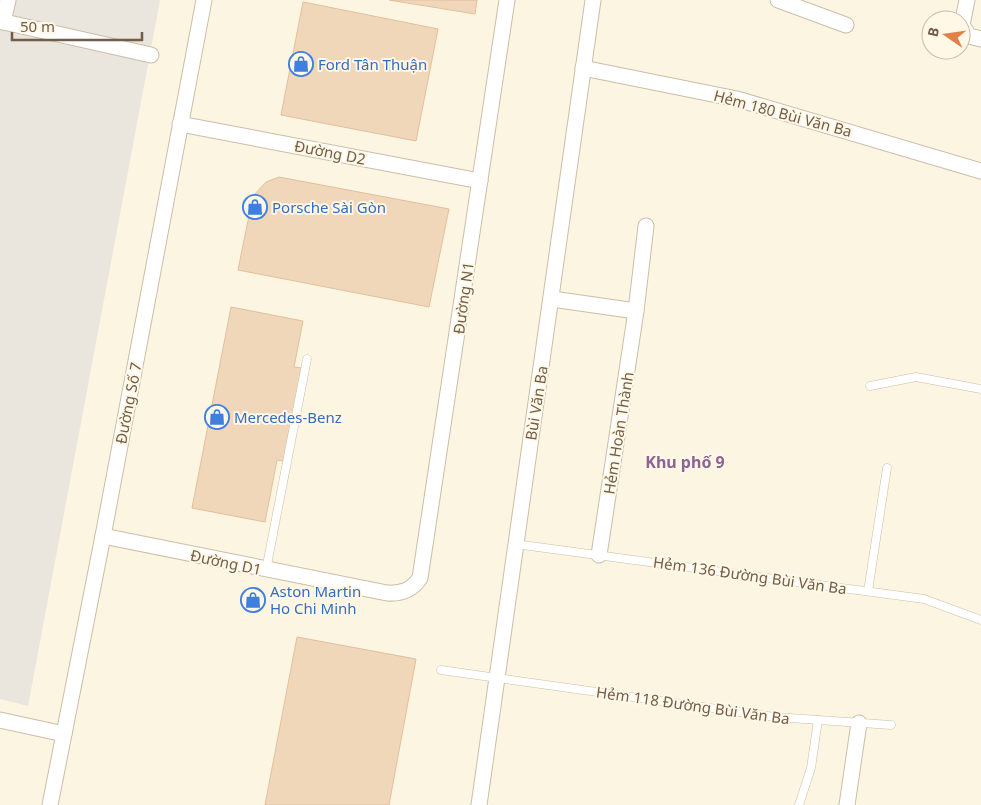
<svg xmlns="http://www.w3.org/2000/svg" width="981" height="805" viewBox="0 0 981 805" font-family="'Noto Sans',sans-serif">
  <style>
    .industrial { fill: #eae5dd }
    .building { fill: #f0d7ba; stroke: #e2bf9b }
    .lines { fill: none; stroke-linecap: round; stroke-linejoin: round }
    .service-casing { stroke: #ccbda9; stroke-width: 9 }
    .minor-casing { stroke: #ccbda9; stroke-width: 17 }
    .service { stroke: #fff; stroke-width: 8 }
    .minor { stroke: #fff; stroke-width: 15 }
    .labels { text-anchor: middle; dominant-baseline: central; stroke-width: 4; stroke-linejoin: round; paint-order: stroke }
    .shop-label { font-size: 15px; fill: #366cbe; stroke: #fff8e7; text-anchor: start }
    .street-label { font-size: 15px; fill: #725d49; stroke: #fff8e7 }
    .neighbourhood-label { font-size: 16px; font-weight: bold; fill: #8b6595; stroke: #fff8e7 }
  </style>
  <rect width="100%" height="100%" fill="#fbf5e2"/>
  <polygon class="industrial" points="0,0 160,0 28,706 0,699"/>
  <g class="building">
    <polygon points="389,0 477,0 475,14"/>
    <polygon points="303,2 438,29 416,141 281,115"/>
    <polygon points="279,177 449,209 429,307 238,270 253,196 266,182"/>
    <polygon points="231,307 303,321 294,367 302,368 284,461 277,460 265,522 192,508"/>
    <polygon points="297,637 416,659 389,805 265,805"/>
  </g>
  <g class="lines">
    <defs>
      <g id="service">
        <polyline points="870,386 916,377 981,389"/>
        <polyline points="515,544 924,599 981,620"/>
        <polyline points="266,570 307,359"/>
        <polyline points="868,591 887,468"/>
        <polyline points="441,670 775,717 891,725"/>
        <polyline points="799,805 811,768 818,720"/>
      </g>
      <g id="minor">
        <polyline points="778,0 846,25"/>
        <polyline points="967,0 962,25 969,36 981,39"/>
        <polyline points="0,21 151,55"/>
        <polyline points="3,22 8,0"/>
        <polyline points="583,68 737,99 981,171"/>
        <polyline points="180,124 480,181"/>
        <polyline points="552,299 636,311"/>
        <path d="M103 536 387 593C402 594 412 590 420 578L507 0"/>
        <polyline points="599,555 636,311 646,226"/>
        <polyline points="0,720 64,734"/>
        <polyline points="50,805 103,536 204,0"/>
        <polyline points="479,805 593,0"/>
        <polyline points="847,805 859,723"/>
      </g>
    </defs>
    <use href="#service" class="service-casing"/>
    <use href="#minor" class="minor-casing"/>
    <use href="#service" class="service"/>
    <use href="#minor" class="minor"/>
  </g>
  <defs>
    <symbol id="shop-ring" viewBox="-11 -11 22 22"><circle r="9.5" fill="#fff8e7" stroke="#3f7fe0" stroke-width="1.5"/><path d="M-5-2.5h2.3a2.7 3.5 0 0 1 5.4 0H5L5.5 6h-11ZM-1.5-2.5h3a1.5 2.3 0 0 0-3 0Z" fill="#3f7fe0"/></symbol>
  </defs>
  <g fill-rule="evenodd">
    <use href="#shop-ring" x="287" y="50" width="28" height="28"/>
    <use href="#shop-ring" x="241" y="193" width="28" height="28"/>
    <use href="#shop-ring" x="203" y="403" width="28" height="28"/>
    <use href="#shop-ring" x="239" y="586" width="28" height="28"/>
  </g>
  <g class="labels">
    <g class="shop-label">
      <text x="318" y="64">Ford Tân Thuận</text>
      <text x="272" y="207">Porsche Sài Gòn</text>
      <text x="234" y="417">Mercedes-Benz</text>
      <text x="270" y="591">Aston Martin<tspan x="270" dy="17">Ho Chi Minh</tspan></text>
    </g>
    <g class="street-label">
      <text transform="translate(783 113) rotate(15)">Hẻm 180 Bùi Văn Ba</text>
      <text transform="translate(330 152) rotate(11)">Đường D2</text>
      <text transform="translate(463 298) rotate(-82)">Đường N1</text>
      <text transform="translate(128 403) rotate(-79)">Đường Số 7</text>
      <text transform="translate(536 403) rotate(-81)">Bùi Văn Ba</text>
      <text transform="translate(618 433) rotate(-81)">Hẻm Hoàn Thành</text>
      <text transform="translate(226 562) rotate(12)">Đường D1</text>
      <text transform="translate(750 575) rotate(8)">Hẻm 136 Đường Bùi Văn Ba</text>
      <text transform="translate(693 705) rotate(8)">Hẻm 118 Đường Bùi Văn Ba</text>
    </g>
    <g class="neighbourhood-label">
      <text x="685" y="462">Khu phố 9</text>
    </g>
  </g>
  <g transform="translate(946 35) rotate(283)"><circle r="24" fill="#fff8e7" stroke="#c7baa8"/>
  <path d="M0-4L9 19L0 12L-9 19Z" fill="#e28049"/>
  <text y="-8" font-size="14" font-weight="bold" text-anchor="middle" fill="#725d49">B</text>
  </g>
  <path d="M12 32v8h130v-8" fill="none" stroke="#725d49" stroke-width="2.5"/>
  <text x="20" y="32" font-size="15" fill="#725d49" stroke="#fff8e7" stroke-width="4" paint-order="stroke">50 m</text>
</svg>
